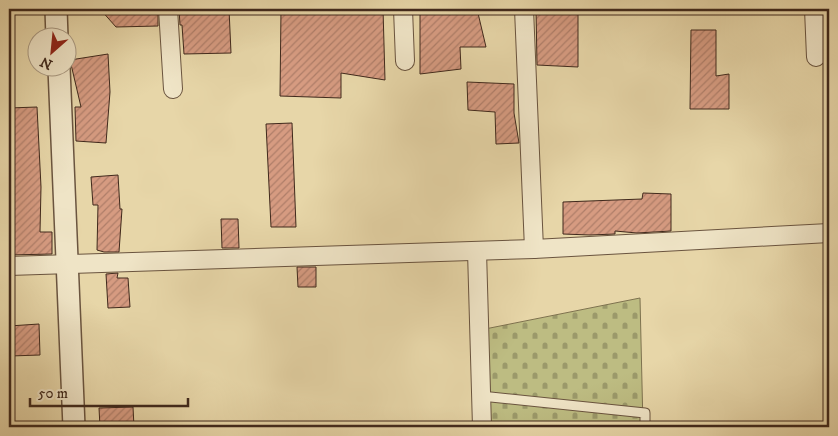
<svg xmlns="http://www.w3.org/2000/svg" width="838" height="436" viewBox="0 0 838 436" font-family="'IM FELL DW Pica',serif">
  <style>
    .cemetery { fill: url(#cemetery-stones); stroke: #7e724f }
    .building { fill: url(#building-hatch); stroke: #40291c }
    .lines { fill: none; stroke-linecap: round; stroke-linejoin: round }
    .service-casing { stroke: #6a543f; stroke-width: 11 }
    .minor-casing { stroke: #6a543f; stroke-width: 20 }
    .tertiary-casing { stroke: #6a543f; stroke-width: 24 }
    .service { stroke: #efe4c6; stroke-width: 9 }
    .minor { stroke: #efe4c6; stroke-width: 18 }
    .tertiary { stroke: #efe4c6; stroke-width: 21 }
  </style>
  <defs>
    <pattern id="cemetery-stones" width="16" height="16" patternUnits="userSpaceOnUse" patternTransform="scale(1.25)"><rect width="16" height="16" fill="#bdbc82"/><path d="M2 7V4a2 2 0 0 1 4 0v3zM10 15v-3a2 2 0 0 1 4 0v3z" fill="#9b996a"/></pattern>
    <pattern id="building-hatch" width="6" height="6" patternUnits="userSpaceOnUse" patternTransform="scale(1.25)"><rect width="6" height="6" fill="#d69b81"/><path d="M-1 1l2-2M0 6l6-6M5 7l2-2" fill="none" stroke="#af7e69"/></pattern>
  </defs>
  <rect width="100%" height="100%" fill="#e7d6a8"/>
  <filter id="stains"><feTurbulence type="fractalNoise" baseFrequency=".004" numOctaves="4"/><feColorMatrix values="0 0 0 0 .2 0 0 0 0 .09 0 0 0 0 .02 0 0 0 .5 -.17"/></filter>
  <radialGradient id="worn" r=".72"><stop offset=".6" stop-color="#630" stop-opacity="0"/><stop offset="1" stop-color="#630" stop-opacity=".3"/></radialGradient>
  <polygon class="cemetery" points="640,298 643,427 489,427 485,329"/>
  <g class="building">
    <polygon points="100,9 158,9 158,26 116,27"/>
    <polygon points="179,9 229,9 231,53 184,54 182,25 180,25"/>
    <polygon points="281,9 383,9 385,80 341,73 341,98 280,96"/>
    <polygon points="420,9 477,9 486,47 460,47 461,69 420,74"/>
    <polygon points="536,9 578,9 578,67 537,65"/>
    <polygon points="691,30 716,30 716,76 729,74 729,109 690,109"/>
    <polygon points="108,54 110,92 106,143 76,141 75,107 81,107 70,60"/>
    <polygon points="467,82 514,84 514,113 519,143 496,144 495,112 468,110"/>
    <polygon points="37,107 41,187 40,232 52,232 52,254 9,255 9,108"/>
    <polygon points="292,123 296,227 271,227 266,124"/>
    <polygon points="118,175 120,209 122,209 119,252 104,252 97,250 98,205 93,205 91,177"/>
    <polygon points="643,193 671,194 671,231 637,233 615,231 615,234 590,235 563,234 563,202 642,199"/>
    <polygon points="221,219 238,219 239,248 222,248"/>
    <polygon points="297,267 316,267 316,287 298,287"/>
    <polygon points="118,273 117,278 128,278 130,307 108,308 106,274"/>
    <polygon points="39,324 40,355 10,356 9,326"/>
    <polygon points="133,407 134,427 100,427 99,408"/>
  </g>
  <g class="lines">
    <defs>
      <polyline id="service" points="481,396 645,413 645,427"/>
      <g id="minor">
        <polyline points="168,9 173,89"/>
        <polyline points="403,9 405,61"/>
        <polyline points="524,9 534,249"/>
        <polyline points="814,9 816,57"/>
        <polyline points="477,251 482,427"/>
        <polyline points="9,266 534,249 829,233"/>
      </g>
      <g id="tertiary">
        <polyline points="56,9 57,38"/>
        <polyline points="59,68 74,427"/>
      </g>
    </defs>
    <use href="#service" class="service-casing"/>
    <use href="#minor" class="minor-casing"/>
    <use href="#tertiary" class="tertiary-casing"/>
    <use href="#service" class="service"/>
    <use href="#minor" class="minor"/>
    <use href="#tertiary" class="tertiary"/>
  </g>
  <rect width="838" height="436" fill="none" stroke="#e7d6a8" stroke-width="30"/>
  <rect x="10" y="10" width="818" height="416" fill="none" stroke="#40291c" stroke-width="2.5"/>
  <rect x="15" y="15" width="808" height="406" fill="none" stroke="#40291c"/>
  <g transform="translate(52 52) rotate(207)"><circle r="24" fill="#efe4c6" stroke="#a99982"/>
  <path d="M0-4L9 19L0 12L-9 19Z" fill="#8f2418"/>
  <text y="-8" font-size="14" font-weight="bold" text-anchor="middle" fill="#40291c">N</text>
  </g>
  <path d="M30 398v8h158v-8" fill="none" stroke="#40291c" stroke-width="2.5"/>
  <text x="38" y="398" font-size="15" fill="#40291c" stroke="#efe4c6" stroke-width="4" paint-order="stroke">50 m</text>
  <rect width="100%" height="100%" filter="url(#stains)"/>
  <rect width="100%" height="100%" fill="url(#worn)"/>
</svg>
